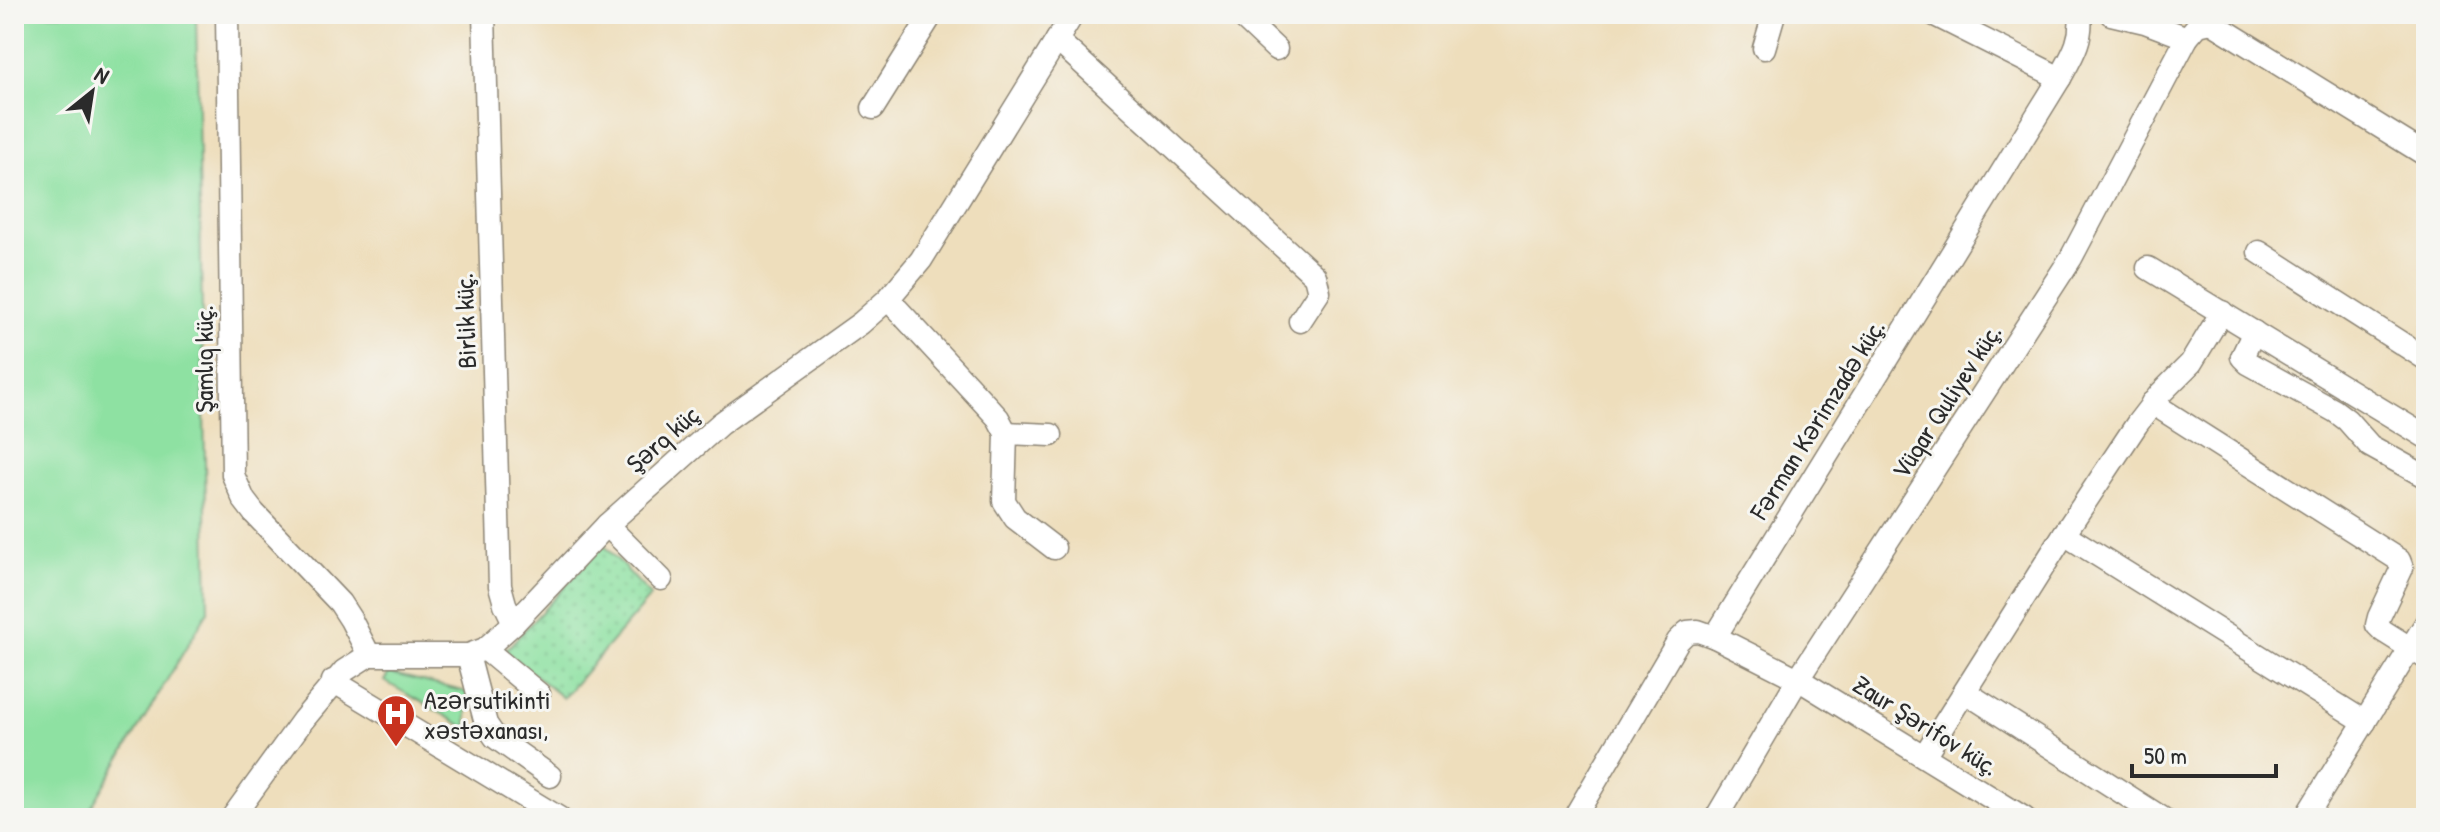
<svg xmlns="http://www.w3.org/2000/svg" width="2440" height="832" viewBox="0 0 2440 832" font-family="'Patrick Hand',sans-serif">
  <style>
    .green { fill: #8ee1a2; stroke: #5c8666; stroke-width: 2 }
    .park { fill: url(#park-dots); stroke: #5c8666; stroke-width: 2 }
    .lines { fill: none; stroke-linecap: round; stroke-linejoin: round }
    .minor-casing { stroke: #8c8474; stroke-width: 25 }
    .minor { stroke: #fff; stroke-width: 22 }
    .labels { text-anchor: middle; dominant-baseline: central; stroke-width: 6; stroke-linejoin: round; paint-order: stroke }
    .street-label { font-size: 26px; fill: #2b2b2b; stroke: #f6f6f2 }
    .poi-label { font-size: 26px; fill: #2b2b2b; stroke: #f6f6f2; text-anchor: start }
  </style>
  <defs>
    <pattern id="park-dots" width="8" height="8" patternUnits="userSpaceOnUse" patternTransform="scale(2)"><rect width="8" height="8" fill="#8ee1a2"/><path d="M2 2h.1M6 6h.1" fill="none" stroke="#7bc18c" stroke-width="1.8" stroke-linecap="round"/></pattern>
  </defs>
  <rect width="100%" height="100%" fill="#f6f6f2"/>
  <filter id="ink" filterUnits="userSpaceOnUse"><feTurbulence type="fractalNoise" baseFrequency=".0125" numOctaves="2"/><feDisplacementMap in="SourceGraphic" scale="16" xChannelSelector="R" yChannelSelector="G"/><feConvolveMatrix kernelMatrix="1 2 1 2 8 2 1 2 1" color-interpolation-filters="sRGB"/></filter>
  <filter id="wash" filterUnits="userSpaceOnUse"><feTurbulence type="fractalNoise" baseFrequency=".006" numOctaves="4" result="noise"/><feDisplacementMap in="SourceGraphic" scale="32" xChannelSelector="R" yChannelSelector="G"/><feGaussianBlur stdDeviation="1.8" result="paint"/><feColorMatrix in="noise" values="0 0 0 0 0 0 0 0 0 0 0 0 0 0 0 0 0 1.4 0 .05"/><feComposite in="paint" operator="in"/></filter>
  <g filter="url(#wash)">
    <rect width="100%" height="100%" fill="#eedebc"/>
    <g class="green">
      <polygon points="14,14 196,14 208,611 85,818 14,818"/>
      <polygon points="389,673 467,692 467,728 384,681"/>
    </g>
    <polygon class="park" points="604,545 651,596 563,698 505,651"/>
  </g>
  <g filter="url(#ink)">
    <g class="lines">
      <defs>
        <g id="minor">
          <polyline points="227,14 233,475 244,500 254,513 340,603 351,620 369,655"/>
          <polyline points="484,14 500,586 505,604 514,623"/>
          <polyline points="1239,14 1276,49"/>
          <polyline points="1933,14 2060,78"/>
          <polyline points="2111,14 2145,22 2187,38"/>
          <polyline points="2211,22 2426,155"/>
          <polyline points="1057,40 1315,276 1319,292 1300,321"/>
          <polyline points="1764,48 1774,14"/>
          <polyline points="873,108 932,14"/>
          <polyline points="2259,252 2426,359"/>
          <polyline points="2148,268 2426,437"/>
          <polyline points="888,299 998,418 1006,433 1004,501 1015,518 1054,548"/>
          <polyline points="2254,332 2242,357 2248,363 2335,411 2347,420 2370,446 2426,477"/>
          <polyline points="2152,403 2399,560 2402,568 2379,617 2377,625 2383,631 2426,658"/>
          <polyline points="1006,433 1051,435"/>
          <polyline points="607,525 661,579"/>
          <polyline points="2064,534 2365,722"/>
          <polyline points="1715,637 1798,679 2024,818"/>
          <polyline points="485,649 539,694"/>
          <polyline points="468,655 486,724 495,737 550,776"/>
          <polyline points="333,681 559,818"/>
          <polyline points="1965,692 2162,818"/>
          <polyline points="1924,756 2064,534 2137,424 2160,394 2191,363 2222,312"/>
          <polyline points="232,818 303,720 344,671 369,655 468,655 485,649 514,623 607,525 720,424 861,323 888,299 921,260 1073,14"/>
          <path d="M1574 818 1678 641 1687 632 1698 631 1715 637 2060 78C2072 56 2083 40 2080 14"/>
          <polyline points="1716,818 1798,679 2071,258 2187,38 2198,25 2211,22"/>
          <polyline points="2305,818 2426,623"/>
        </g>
      </defs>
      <use href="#minor" class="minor-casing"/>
      <use href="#minor" class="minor"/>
    </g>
  </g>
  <defs>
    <symbol id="hospital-pin" viewBox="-11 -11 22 30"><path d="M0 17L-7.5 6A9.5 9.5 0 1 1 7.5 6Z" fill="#c8321e" stroke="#f6f6f2"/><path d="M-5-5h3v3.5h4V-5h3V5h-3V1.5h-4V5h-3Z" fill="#fff"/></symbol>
  </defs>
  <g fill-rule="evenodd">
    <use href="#hospital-pin" x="374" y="692" width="44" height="60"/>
  </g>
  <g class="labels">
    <g class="street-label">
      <text transform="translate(465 321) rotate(-92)">Birlik küç.</text>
      <text transform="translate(203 359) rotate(-90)">Şamlıq küç.</text>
      <text transform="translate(1946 401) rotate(-57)">Vüqar Quliyev küç.</text>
      <text transform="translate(1817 419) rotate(-58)">Fərman Kərimzadə küç.</text>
      <text transform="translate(662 439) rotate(-41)">Şərq küç</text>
      <text transform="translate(1926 725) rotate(32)">Zaur Şərifov küç.</text>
    </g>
    <g class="poi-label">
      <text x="424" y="699">Azərsutikinti<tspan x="424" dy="30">xəstəxanası,</tspan></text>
    </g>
  </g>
  <rect width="2440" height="832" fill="none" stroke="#f6f6f2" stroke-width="48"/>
  <g transform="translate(92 92) rotate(30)" stroke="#f6f6f2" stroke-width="6" paint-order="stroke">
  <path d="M0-6L14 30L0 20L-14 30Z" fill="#2b2b2b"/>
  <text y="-12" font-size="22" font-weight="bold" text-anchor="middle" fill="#2b2b2b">N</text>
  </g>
  <path d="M2132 764v12h144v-12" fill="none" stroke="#2b2b2b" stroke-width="4"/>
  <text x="2144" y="764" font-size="24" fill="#2b2b2b" stroke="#f6f6f2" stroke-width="6" paint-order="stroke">50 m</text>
</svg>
